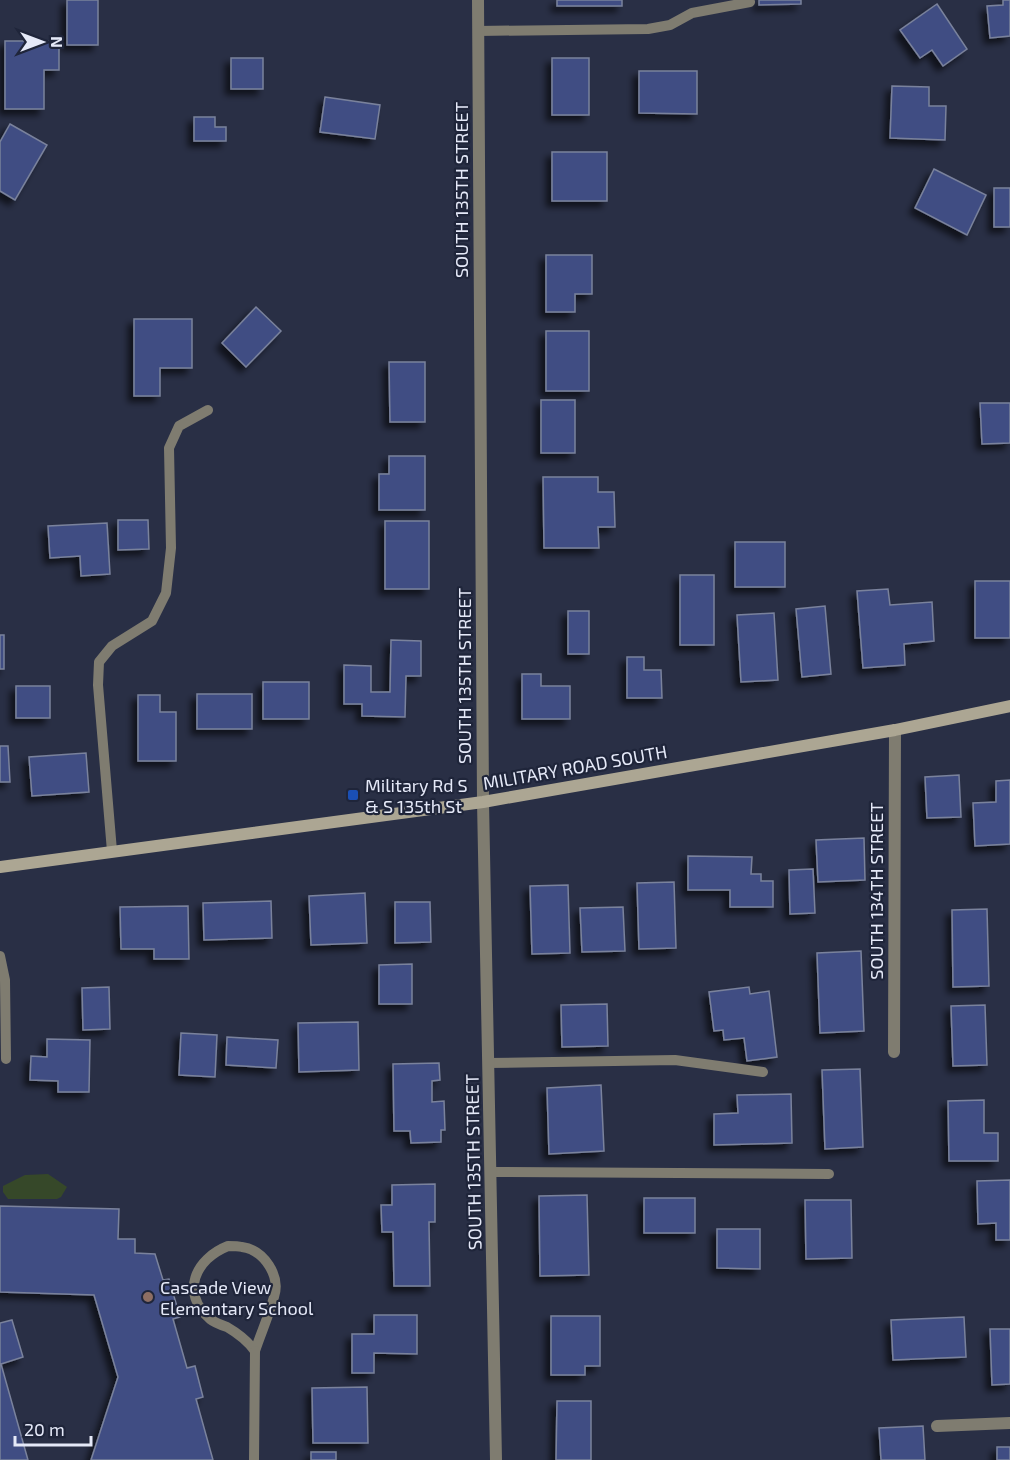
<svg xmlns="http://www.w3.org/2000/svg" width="1010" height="1460" viewBox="0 0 1010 1460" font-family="'Exo 2',sans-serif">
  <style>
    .green { fill: #364829 }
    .building { fill: #404e83; stroke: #7a829c; stroke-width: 1.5; filter: url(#shadow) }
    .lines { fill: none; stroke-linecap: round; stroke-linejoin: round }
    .lane { stroke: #7f7c70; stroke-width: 10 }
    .street { stroke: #7f7c70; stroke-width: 12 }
    .secondary { stroke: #aca693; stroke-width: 12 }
    .transit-dot { fill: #1a4fb4; stroke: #1f253a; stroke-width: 2 }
    .education-dot { fill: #8d6e63; stroke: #1f253a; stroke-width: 2 }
    .labels { text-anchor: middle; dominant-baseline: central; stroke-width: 4.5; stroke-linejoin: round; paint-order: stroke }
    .street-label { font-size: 18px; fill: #e5e9f8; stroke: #1f253a }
    .poi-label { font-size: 18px; fill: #e5e9f8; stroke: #1f253a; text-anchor: start }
  </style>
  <defs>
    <filter id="shadow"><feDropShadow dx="-5.5" dy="5.5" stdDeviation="3" flood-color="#0009"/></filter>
  </defs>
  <rect width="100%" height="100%" fill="#292f45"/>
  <polygon class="green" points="48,1174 67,1187 61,1197 57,1199 8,1199 3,1192 3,1186 25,1175"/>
  <g class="building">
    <rect x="67" y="0" width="31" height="45"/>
    <rect x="557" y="0" width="65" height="6"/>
    <polygon points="759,0 801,0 801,4 759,5"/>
    <polygon points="1003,0 1010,0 1010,36 990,38 987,6 1003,5"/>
    <polygon points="937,4 967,49 943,66 932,50 920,58 900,30"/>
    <polygon points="5,41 59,41 59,70 44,70 44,109 5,109"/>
    <rect x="231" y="58" width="32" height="31"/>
    <rect x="552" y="58" width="37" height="57"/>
    <polygon points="639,71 697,71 697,114 639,113"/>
    <polygon points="892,86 929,87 929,106 946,106 945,140 890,138"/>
    <polygon points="325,97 380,105 375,139 320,132"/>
    <polygon points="194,117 215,117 215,127 226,127 226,141 194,141"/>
    <polygon points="10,124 47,145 15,200 0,191 0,142"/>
    <rect x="552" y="152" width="55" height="49"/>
    <polygon points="934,169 986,195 967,235 915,208"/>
    <rect x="994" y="188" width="16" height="39"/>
    <polygon points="546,255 592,255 592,294 575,294 575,312 546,312"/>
    <polygon points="256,307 281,331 246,367 222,343"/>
    <polygon points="134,319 192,319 192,368 160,368 160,396 134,396"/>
    <rect x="546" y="331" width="43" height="60"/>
    <polygon points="389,362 425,362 425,422 390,422"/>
    <rect x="541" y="400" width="34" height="53"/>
    <polygon points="980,403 1010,403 1010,443 982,444"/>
    <polygon points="389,456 425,456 425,510 379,510 379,474 389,474"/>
    <polygon points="543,477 598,477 598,492 614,492 615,527 598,527 599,548 544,548"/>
    <polygon points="118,520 148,520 149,549 118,550"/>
    <rect x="385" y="521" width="44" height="68"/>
    <polygon points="107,523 110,574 81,576 80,556 50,558 48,526"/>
    <rect x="735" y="542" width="50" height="45"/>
    <rect x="680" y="575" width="34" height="70"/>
    <rect x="975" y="581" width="35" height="57"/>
    <polygon points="888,589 890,605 932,602 934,641 904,644 905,665 863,668 857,591"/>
    <polygon points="825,606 831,674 802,677 796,609"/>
    <rect x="568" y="611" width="21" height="43"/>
    <polygon points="774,613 778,680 741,682 737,615"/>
    <rect x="0" y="635" width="4" height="34"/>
    <polygon points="391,640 421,641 421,676 406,676 405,717 362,716 362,704 344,704 344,665 371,666 371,692 390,692"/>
    <polygon points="627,657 644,657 644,670 661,670 662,698 627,698"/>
    <polygon points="522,674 541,674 541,686 570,686 570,719 522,719"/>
    <rect x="263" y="682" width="46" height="37"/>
    <rect x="16" y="686" width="34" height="32"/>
    <rect x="197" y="694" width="55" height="35"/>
    <polygon points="138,695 160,695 160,712 176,712 176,761 138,761"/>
    <polygon points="0,746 8,746 10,782 0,782"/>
    <polygon points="86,753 89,792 32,796 29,757"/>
    <polygon points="959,775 961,817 927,818 925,777"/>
    <polygon points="1010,780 1010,844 975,846 973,803 996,802 996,781"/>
    <polygon points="864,838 865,880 818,882 816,840"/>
    <polygon points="688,856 752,857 751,874 761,874 761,881 773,881 773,907 730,907 730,890 688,890"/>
    <polygon points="813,869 815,913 790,914 789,870"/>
    <polygon points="674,882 676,948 639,949 637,883"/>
    <polygon points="568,885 570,953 532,954 530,886"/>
    <polygon points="365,893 367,943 311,945 309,896"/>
    <polygon points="271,901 272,938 204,940 203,903"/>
    <polygon points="395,902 430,902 431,942 395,943"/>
    <polygon points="188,906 189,959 154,959 154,949 121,949 120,907"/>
    <polygon points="623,907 625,951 582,952 580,908"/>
    <polygon points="987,909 989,986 953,987 952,910"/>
    <polygon points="861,951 864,1031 820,1033 817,953"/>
    <polygon points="412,964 412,1004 379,1004 379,965"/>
    <polygon points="109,987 110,1029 83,1030 82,988"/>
    <polygon points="749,987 750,994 769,991 777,1057 747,1061 744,1038 724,1040 723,1030 714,1031 709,992"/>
    <polygon points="607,1004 608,1046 562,1047 561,1005"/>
    <polygon points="985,1005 987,1065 953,1066 951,1006"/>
    <polygon points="358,1022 359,1070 299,1072 298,1023"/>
    <polygon points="181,1033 217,1035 215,1077 179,1075"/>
    <polygon points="227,1037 278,1040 276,1068 226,1065"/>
    <polygon points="47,1039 90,1040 89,1092 58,1092 58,1081 30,1080 31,1056 47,1057"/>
    <polygon points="439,1063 440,1080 432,1081 432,1102 444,1101 445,1130 441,1130 441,1142 411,1143 410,1131 394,1131 393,1064"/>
    <polygon points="860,1069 863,1147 825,1149 822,1070"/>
    <polygon points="601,1085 604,1151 549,1154 547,1088"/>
    <polygon points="791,1094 792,1143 714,1145 714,1114 738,1113 737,1095"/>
    <polygon points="984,1100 984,1133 998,1133 998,1161 949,1161 948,1101"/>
    <polygon points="1010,1180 1010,1240 996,1240 996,1223 978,1224 977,1181"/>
    <polygon points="435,1184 435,1222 429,1222 430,1286 394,1286 393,1232 382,1232 381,1205 392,1205 392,1185"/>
    <polygon points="587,1195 589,1275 540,1276 539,1196"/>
    <rect x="644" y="1198" width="51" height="35"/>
    <polygon points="805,1200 851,1200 852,1258 806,1259"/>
    <polygon points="0,1206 119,1209 118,1239 135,1239 135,1253 155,1254 163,1280 169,1279 180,1317 173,1319 187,1368 195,1366 203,1397 196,1399 213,1460 91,1460 118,1377 94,1295 0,1292"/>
    <polygon points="717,1229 760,1229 760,1269 717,1268"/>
    <polygon points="374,1315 417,1315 417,1354 374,1353 374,1373 352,1373 352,1334 374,1334"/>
    <polygon points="551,1316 600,1316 600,1366 585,1366 585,1375 551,1375"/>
    <polygon points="964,1317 966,1357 893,1360 891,1320"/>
    <polygon points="12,1320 23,1357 1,1364 28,1460 0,1460 0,1323"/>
    <polygon points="990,1329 1010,1329 1010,1384 992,1385"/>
    <polygon points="367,1387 368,1443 313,1443 312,1388"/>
    <polygon points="557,1401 591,1401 591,1460 556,1460"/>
    <polygon points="923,1426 925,1460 881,1460 879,1428"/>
    <rect x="997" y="1447" width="13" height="13"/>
    <rect x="311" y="1452" width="25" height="8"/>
  </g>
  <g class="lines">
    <g class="lane">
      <polyline points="478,31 648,29 670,25 692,13 750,2"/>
      <polyline points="112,851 98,685 99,662 112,646 152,621 166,593 171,548 169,448 179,426 208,410"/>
      <polyline points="0,956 5,980 6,1059"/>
      <polyline points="488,1063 675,1060 763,1072"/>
      <polyline points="491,1172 829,1174"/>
      <path d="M228 1246C232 1246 238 1246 242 1247 264 1250 281 1276 274 1297 269 1315 261 1333 255 1351 247 1340 239 1334 227 1327 221 1325 215 1323 210 1319 180 1293 195 1259 228 1246Z"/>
      <polyline points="254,1460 255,1351"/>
    </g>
    <g class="street">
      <polyline points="478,0 483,802 496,1460"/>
      <polyline points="894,1052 895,730"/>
      <polyline points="937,1426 1010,1423"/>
    </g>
    <polyline class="secondary" points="0,867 483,802 895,730 1010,706"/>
  </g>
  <rect class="transit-dot" x="347" y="789" width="12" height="12" rx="3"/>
  <circle class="education-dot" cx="148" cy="1297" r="6"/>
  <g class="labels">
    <g class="street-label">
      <text transform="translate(461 190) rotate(-90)">SOUTH 135TH STREET</text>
      <text transform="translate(464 676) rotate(-90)">SOUTH 135TH STREET</text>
      <text transform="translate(575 767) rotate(-10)">MILITARY ROAD SOUTH</text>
      <text transform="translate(876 891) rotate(-90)">SOUTH 134TH STREET</text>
      <text transform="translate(473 1162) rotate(-91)">SOUTH 135TH STREET</text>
    </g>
    <g class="poi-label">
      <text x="365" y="785">Military Rd S<tspan x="365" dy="21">&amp; S 135th St</tspan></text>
      <text x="160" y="1287">Cascade View<tspan x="160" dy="21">Elementary School</tspan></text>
    </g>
  </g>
  <g transform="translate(42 42) rotate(90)" stroke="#1f253a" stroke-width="4.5" paint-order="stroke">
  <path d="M0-4.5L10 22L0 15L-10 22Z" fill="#e5e9f8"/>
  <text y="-9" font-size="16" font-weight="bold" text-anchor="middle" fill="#e5e9f8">N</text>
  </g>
  <path d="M15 1436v9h76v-9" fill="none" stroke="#e5e9f8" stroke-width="3"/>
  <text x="24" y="1436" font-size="18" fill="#e5e9f8" stroke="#1f253a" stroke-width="4.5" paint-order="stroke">20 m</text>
</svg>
